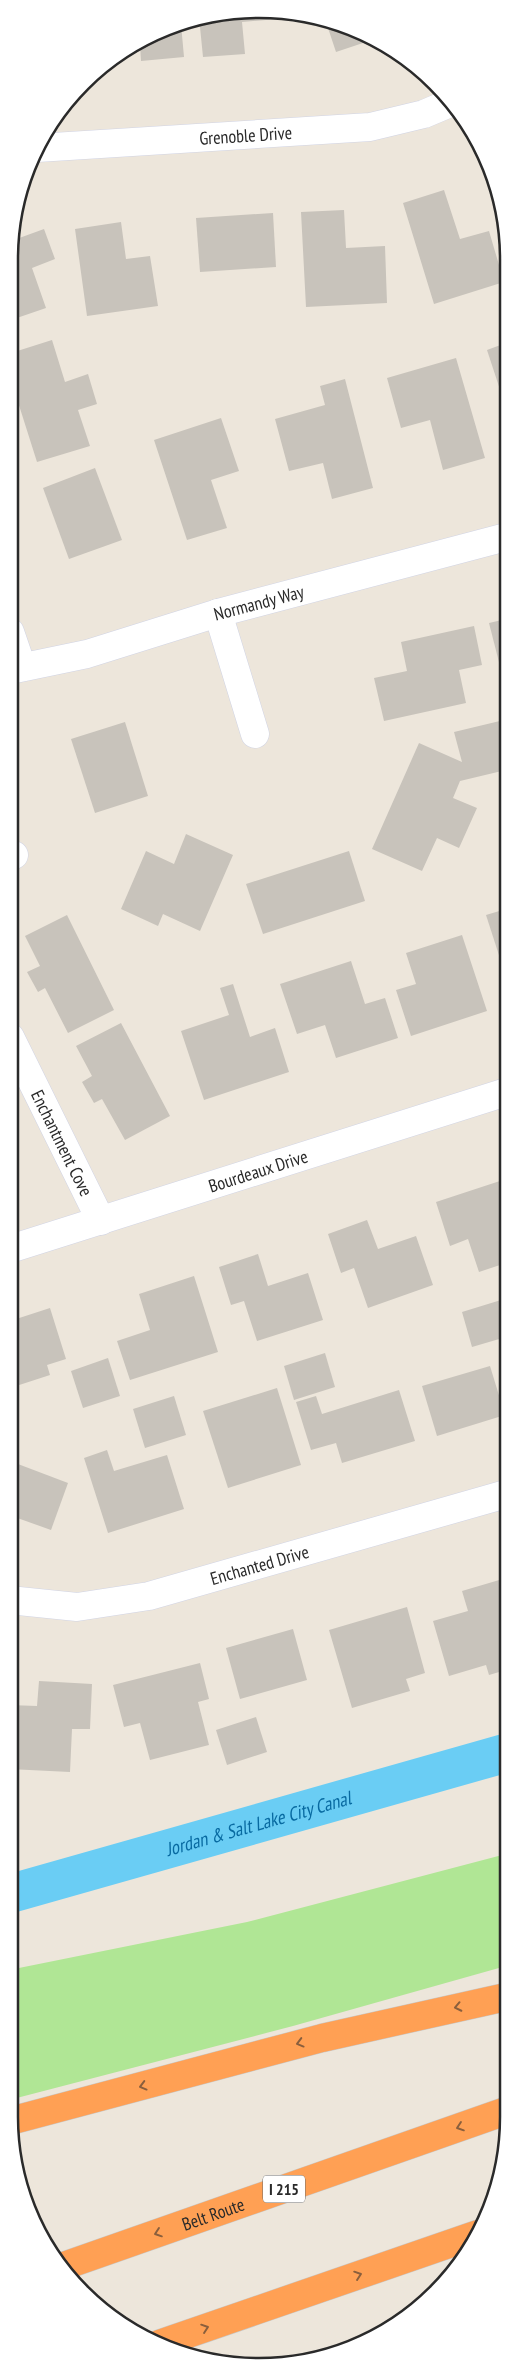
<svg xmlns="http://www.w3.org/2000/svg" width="517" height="2376" viewBox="0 0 517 2376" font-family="'PT Sans Narrow',sans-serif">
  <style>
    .green { fill: #b0e695 }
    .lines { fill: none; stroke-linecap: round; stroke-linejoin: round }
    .canal { stroke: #6acdf4; stroke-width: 39 }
    .building { fill: #c8c3bb }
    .minor-casing { stroke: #d1d4e4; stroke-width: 29 }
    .highway-casing { stroke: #c8c8c8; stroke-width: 29 }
    .minor { stroke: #fff; stroke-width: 28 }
    .highway { stroke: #ffa054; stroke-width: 28 }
    .oneway { stroke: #8a5f3d }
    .labels { text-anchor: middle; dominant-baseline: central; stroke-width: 5; stroke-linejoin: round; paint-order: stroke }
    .shield { fill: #fff; stroke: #6a6a6a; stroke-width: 1 }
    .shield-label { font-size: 16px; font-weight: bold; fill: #2a2a2a }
    .street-label { font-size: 18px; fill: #2a2a2a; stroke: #fff }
    .water-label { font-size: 19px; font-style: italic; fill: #086aa1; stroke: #fff }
    .rim { fill: none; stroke: #2a2a2a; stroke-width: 2.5 }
  </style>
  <rect width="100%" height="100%" fill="#ede6db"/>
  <polygon class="green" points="506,1854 506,1966 293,2026 9,2100 9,1970 247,1922"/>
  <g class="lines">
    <path class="canal" id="s1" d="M9 1894 506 1753"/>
  </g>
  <g class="building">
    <polygon points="278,12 278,19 242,22 245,54 203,57 199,17"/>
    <polygon points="326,22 369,35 375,39 336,52"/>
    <polygon points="181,24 184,57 141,61 140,44"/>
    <polygon points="444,190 460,239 489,231 504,282 434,304 403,203"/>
    <polygon points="344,210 346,248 385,246 387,303 306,307 301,212"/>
    <polygon points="273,213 276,267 200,272 196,218"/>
    <polygon points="121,222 126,259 150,256 158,306 87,316 75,229"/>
    <polygon points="44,229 55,259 32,268 46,308 11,320 11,241"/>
    <polygon points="52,340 65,382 88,374 97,404 78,410 90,446 37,462 11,380 11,353"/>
    <polygon points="506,343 506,408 487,350"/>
    <polygon points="456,358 485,458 443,470 430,420 401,428 387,378"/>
    <polygon points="345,379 373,488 332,499 323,463 289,471 275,419 325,405 320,386"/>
    <polygon points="221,418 239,471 211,480 227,528 187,540 154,440"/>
    <polygon points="95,468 122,540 69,559 43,488"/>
    <polygon points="506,619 506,673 502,674 489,623"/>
    <polygon points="474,626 482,665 459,670 466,703 384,721 374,678 407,671 401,642"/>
    <polygon points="504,720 506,729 506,770 460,781 453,798 477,808 459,848 437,838 422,871 372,849 419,743 462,762 454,732"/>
    <polygon points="125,722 148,796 95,813 71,739"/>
    <polygon points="186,834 233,855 200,931 163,914 158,926 121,909 146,851 174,864"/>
    <polygon points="349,851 365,901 263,934 246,884"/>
    <polygon points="506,909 506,977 486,915"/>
    <polygon points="67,915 114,1010 68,1033 45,988 38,992 27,972 40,966 25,936"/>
    <polygon points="462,935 487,1011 411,1036 396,990 416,984 406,953"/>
    <polygon points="351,961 365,1004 385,998 398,1038 336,1058 325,1025 297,1034 280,984"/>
    <polygon points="233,984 250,1037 275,1028 289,1072 204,1100 181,1031 229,1015 220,988"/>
    <polygon points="121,1023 170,1116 125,1140 102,1099 94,1103 82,1082 92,1076 76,1046"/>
    <polygon points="506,1179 506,1263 479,1272 468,1239 450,1246 436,1202"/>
    <polygon points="367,1220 378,1249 416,1236 433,1285 368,1308 354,1268 341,1273 328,1234"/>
    <polygon points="258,1254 268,1286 308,1273 323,1320 257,1341 244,1301 231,1305 219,1267"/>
    <polygon points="194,1276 218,1352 130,1380 117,1341 150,1330 139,1294"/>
    <polygon points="501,1300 506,1317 506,1337 472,1347 462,1312"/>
    <polygon points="50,1308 66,1359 47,1365 50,1375 10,1388 10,1321"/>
    <polygon points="325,1353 335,1387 294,1400 284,1366"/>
    <polygon points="108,1358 120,1396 83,1408 71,1371"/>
    <polygon points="490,1366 505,1415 437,1436 422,1386"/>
    <polygon points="277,1388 301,1465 228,1488 203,1411"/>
    <polygon points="399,1390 415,1441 342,1463 336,1443 311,1450 296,1402 316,1396 322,1414"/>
    <polygon points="174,1396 186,1435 145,1448 133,1409"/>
    <polygon points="107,1450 114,1471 167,1455 184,1509 108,1533 84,1458"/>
    <polygon points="10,1461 68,1483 51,1530 9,1515"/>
    <polygon points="506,1578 506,1670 489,1675 486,1665 449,1676 433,1621 468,1611 462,1591"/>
    <polygon points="407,1607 425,1673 406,1679 410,1691 352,1708 329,1630"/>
    <polygon points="293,1629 307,1680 240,1699 226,1648"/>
    <polygon points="200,1663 209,1699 198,1702 209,1745 150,1760 140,1723 124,1727 113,1685"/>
    <polygon points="39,1681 92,1684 90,1729 72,1729 70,1772 9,1769 9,1705 37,1706"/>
    <polygon points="256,1717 267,1752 227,1765 216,1730"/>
  </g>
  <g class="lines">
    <defs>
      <g id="minor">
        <path id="s2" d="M37 148 370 127 424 114 450 103"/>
        <polyline points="218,613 255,734"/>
        <polyline points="10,632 22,667"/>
        <path id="s3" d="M10 670 87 654 218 613 506 537"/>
        <polyline points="10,857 14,855"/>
        <path id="s4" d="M10 1037 101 1221"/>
        <path id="s5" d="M10 1249 506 1092"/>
        <path id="s6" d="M9 1600 77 1607 149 1596 506 1494"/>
      </g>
      <g id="highway">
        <polyline points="10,2121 322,2038 506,1997"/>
        <path id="s7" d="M61 2267 506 2111"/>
        <polyline points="159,2344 478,2234"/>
      </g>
    </defs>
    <use href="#minor" class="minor-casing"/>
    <use href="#highway" class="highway-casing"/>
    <use href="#minor" class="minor"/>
    <use href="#highway" class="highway"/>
  </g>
  <defs><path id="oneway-chevron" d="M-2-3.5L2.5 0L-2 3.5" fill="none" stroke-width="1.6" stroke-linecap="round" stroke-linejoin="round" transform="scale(1.25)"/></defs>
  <g class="oneway">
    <use href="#oneway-chevron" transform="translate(458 2007) rotate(168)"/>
    <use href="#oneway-chevron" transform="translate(300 2043) rotate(165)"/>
    <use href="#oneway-chevron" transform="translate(143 2086) rotate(165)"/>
    <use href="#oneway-chevron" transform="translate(460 2127) rotate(161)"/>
    <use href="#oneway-chevron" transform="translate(158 2233) rotate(161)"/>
    <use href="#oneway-chevron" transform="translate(358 2275) rotate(-19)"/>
    <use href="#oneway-chevron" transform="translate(205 2328) rotate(-19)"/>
  </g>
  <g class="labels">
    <rect class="shield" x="263" y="2175.5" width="42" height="27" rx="4"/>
    <g class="shield-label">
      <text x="284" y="2189">I 215</text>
    </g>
    <g class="street-label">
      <text stroke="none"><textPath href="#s2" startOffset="209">Grenoble Drive</textPath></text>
      <text stroke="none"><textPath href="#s3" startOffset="258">Normandy Way</textPath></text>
      <text stroke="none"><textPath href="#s4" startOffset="118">Enchantment Cove</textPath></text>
      <text stroke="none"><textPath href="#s5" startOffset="260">Bourdeaux Drive</textPath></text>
      <text stroke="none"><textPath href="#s6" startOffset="256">Enchanted Drive</textPath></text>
      <text stroke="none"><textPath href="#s7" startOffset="161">Belt Route</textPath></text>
    </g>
    <g class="water-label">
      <text stroke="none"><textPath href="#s1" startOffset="259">Jordan &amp; Salt Lake City Canal</textPath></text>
    </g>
  </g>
  <path d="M0 0H517V2376H0ZM259 18H259A241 241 0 0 1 500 259V2117A241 241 0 0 1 259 2358H259A241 241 0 0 1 18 2117V259A241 241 0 0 1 259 18Z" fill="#fff" fill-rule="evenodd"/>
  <path class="rim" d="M259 18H259A241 241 0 0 1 500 259V2117A241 241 0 0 1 259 2358H259A241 241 0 0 1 18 2117V259A241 241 0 0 1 259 18Z"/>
</svg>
